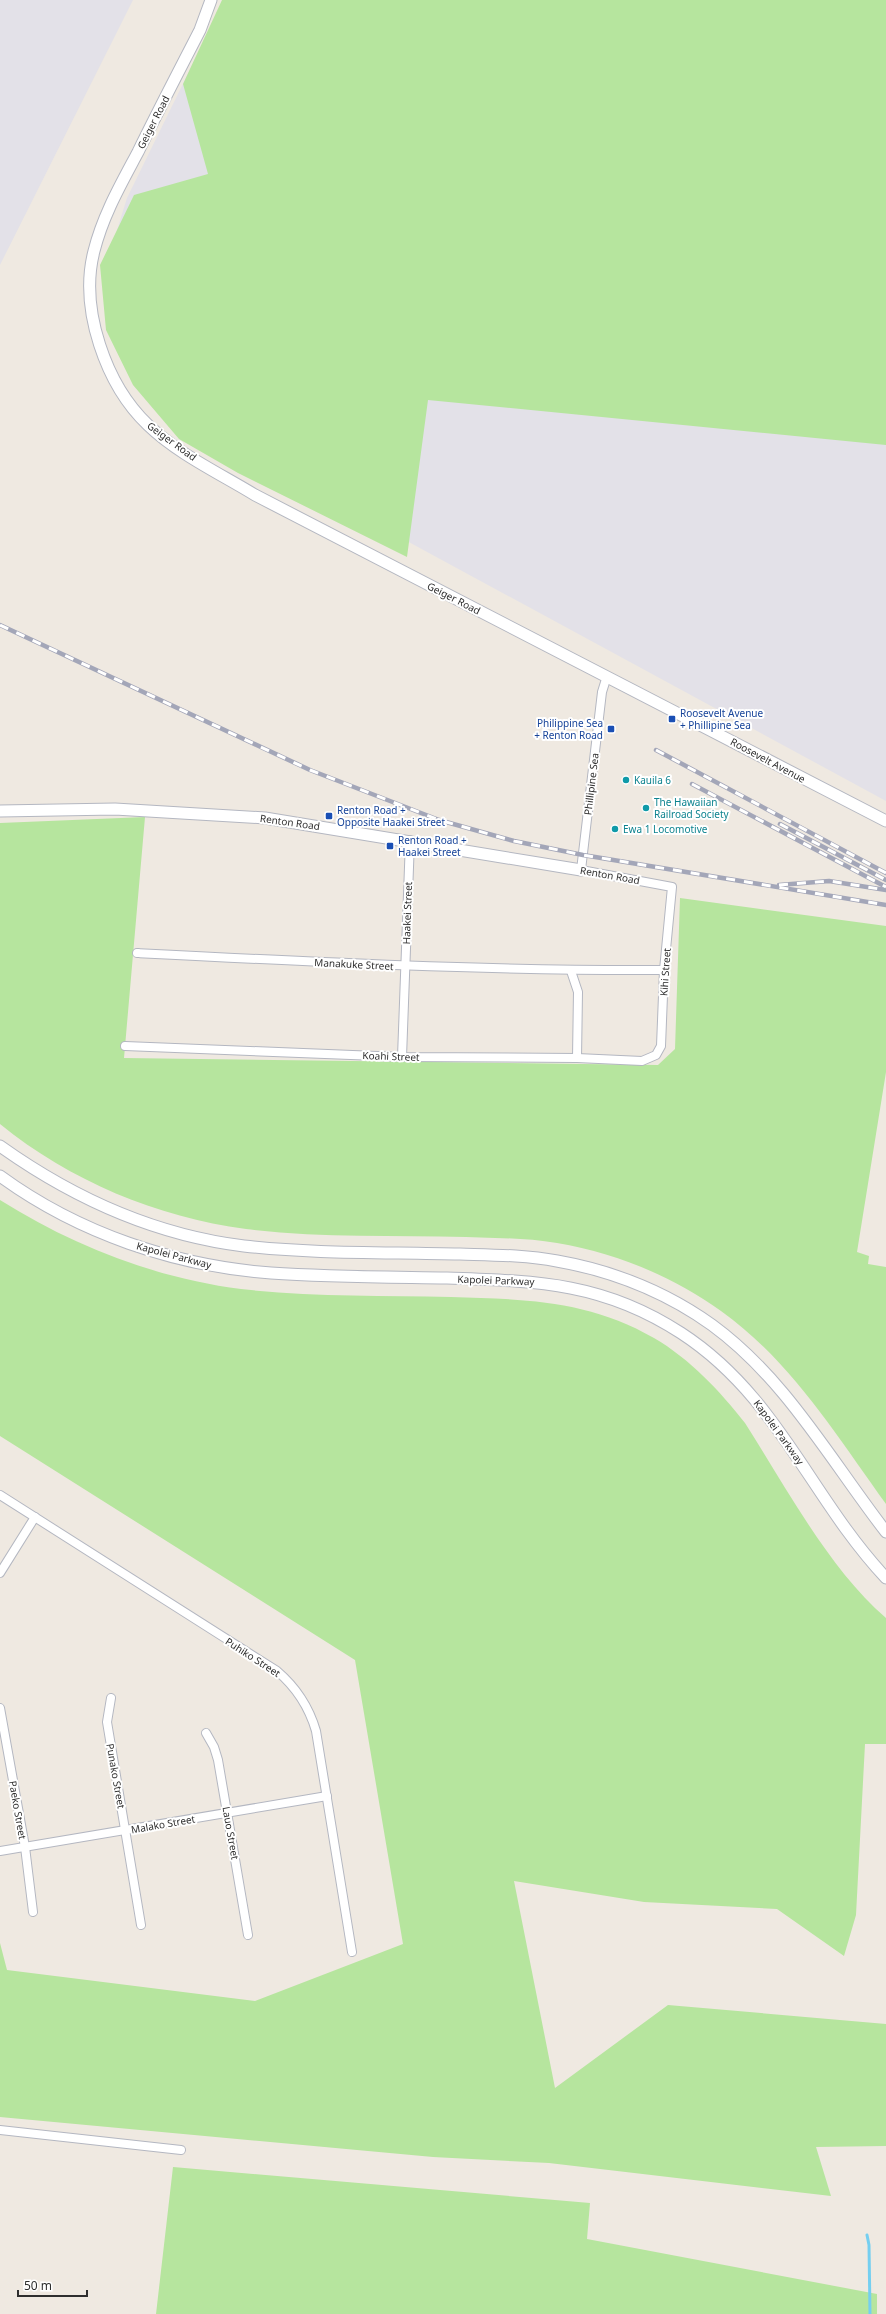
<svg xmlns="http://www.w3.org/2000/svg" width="886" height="2314" viewBox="0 0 886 2314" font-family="'Noto Sans',sans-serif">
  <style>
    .industrial { fill: #e3e1e8 }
    .green { fill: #b6e59e }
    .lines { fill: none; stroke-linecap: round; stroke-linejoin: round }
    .stream { stroke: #75cff0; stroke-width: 3 }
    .street-casing { stroke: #b4b7c1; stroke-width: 10 }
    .secondary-casing { stroke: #b4b7c1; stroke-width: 13 }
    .street { stroke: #fff; stroke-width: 8 }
    .secondary { stroke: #fff; stroke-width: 11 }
    .rail-casing { stroke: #a3a6b8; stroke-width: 4.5 }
    .rail { stroke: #fff; stroke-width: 3; stroke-dasharray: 9; stroke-linecap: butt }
    .transit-dot { fill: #1a4fb4; stroke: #fff; stroke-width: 1.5 }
    .culture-dot { fill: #0f9aa8; stroke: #fff; stroke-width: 1.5 }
    .labels { text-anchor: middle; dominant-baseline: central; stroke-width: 4; stroke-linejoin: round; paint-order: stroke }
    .street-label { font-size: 10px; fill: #2e2e2e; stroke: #fff }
    .transit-label { font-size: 10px; fill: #164399; stroke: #fff; text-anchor: start }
    .culture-label { font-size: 10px; fill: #0d838f; stroke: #fff; text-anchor: start }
  </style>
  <rect width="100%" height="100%" fill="#efe9e1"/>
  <g class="industrial">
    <polygon points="0,0 133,0 0,265"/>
    <polygon points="224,0 886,130 886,801 184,420 113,243 127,198"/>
  </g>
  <g class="green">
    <polygon points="222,0 886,0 886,445 428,400 407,557 238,473 179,439 133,385 106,330 100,265 134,195 208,174 183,84"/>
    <path d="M145 817 124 1058 658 1065 675 1049 680 898 886 926V1072L857 1252 869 1256 868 1264 886 1267V1504C836 1435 791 1361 721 1311 672 1276 616 1253 557 1243 527 1238 496 1238 466 1237 393 1235 318 1238 246 1229 157 1217 70 1181 0 1124V823Z"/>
    <path d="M0 1200C73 1246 155 1278 241 1289 310 1297 381 1295 451 1297 523 1299 589 1300 654 1338 690 1359 720 1391 745 1423 786 1487 829 1569 886 1618V1744H865L856 1915 844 1956 777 1909 644 1902 514 1881 555 2088 668 2005 886 2024V2146L816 2147 831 2196 549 2163 433 2157 0 2117V1943L7 1970 255 2001 403 1944 355 1660 0 1436Z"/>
    <polygon points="173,2167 590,2203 587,2239 877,2294 877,2314 156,2314"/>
  </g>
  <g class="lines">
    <polyline class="stream" points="867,2235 869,2245 870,2314"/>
    <defs>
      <g id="street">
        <path d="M137 953C313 962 488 971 664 970"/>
        <polyline points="571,971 578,992 577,1058"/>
        <polyline points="125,1046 402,1057 577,1058 642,1061 656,1055 661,1046 664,970 672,887 581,870 602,692 607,676"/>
        <polyline points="402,1057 410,840"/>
        <path d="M0 1495 277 1671C297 1688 309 1707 316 1731L352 1952"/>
        <polyline points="0,1573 35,1517"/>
        <polyline points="111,1698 107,1722 141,1925"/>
        <polyline points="0,1708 25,1847 33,1912"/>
        <polyline points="206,1733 214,1747 218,1760 248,1935"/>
        <polyline points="0,1851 327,1796"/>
        <polyline points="0,2130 181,2150"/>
      </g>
      <g id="secondary">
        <path d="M211 0 200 30C179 71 158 111 138 152 121 184 103 215 94 251 79 309 106 385 148 425 178 454 219 473 255 495L886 821"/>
        <polyline points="0,811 115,809 265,818 581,870"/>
        <path d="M0 1146C73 1198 155 1235 244 1246 315 1254 388 1252 460 1254 492 1255 525 1255 557 1261 613 1271 666 1292 712 1325 786 1379 831 1461 886 1532"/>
        <path d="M0 1176C78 1233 175 1266 271 1273 329 1277 388 1277 447 1278 536 1281 603 1282 681 1333 778 1396 810 1497 886 1578"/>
      </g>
    </defs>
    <use href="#street" class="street-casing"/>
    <use href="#secondary" class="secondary-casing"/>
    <use href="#street" class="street"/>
    <use href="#secondary" class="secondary"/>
    <defs>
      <g id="rail">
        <polyline points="0,625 310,770 439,820 514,841 583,855 886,905"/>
        <polyline points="656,750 886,873"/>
        <polyline points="692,784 886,887"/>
        <polyline points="780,824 886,880"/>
        <polyline points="779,885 829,881 886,890"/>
      </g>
    </defs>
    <use href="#rail" class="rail-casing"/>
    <use href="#rail" class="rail"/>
  </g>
  <g class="transit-dot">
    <rect x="668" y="715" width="8" height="8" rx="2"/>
    <rect x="607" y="725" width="8" height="8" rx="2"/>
    <rect x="325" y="812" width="8" height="8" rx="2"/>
    <rect x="386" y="842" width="8" height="8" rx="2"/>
  </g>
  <g class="culture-dot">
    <circle cx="626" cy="780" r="4"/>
    <circle cx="646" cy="808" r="4"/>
    <circle cx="615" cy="829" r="4"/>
  </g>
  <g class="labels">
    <g class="street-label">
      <text transform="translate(153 122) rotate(-63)">Geiger Road</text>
      <text transform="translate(172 441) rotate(36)">Geiger Road</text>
      <text transform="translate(454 598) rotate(27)">Geiger Road</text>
      <text transform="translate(768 760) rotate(28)">Roosevelt Avenue</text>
      <text transform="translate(591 784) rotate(-83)">Phillipine Sea</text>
      <text transform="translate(290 822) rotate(8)">Renton Road</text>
      <text transform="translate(610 875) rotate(10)">Renton Road</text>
      <text transform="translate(407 913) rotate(-88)">Haakei Street</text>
      <text transform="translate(354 964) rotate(3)">Manakuke Street</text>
      <text transform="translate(665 972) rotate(-86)">Kihi Street</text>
      <text transform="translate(391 1056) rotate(2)">Koahi Street</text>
      <text transform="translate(174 1255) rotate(15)">Kapolei Parkway</text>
      <text transform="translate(496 1280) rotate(2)">Kapolei Parkway</text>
      <text transform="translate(779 1432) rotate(54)">Kapolei Parkway</text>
      <text transform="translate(253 1657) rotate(33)">Puhiko Street</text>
      <text transform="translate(116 1776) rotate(80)">Punako Street</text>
      <text transform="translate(18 1810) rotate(80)">Paeko Street</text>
      <text transform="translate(163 1824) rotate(-10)">Malako Street</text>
      <text transform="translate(231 1833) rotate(80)">Lauo Street</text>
    </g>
    <g class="transit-label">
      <text x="680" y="713">Roosevelt Avenue<tspan x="680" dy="12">+ Phillipine Sea</tspan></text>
      <text x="603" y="723" text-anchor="end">Philippine Sea<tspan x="603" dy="12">+ Renton Road</tspan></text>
      <text x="337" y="810">Renton Road +<tspan x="337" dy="12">Opposite Haakei Street</tspan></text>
      <text x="398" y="840">Renton Road +<tspan x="398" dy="12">Haakei Street</tspan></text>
    </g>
    <g class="culture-label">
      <text x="634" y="780">Kauila 6</text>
      <text x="654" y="802">The Hawaiian<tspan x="654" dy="12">Railroad Society</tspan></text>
      <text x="623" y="829">Ewa 1 Locomotive</text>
    </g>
  </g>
  <path d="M18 2290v6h69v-6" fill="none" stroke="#2e2e2e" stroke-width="2"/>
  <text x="24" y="2290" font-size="12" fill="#2e2e2e" stroke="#ffffff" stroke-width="3" paint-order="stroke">50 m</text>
</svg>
